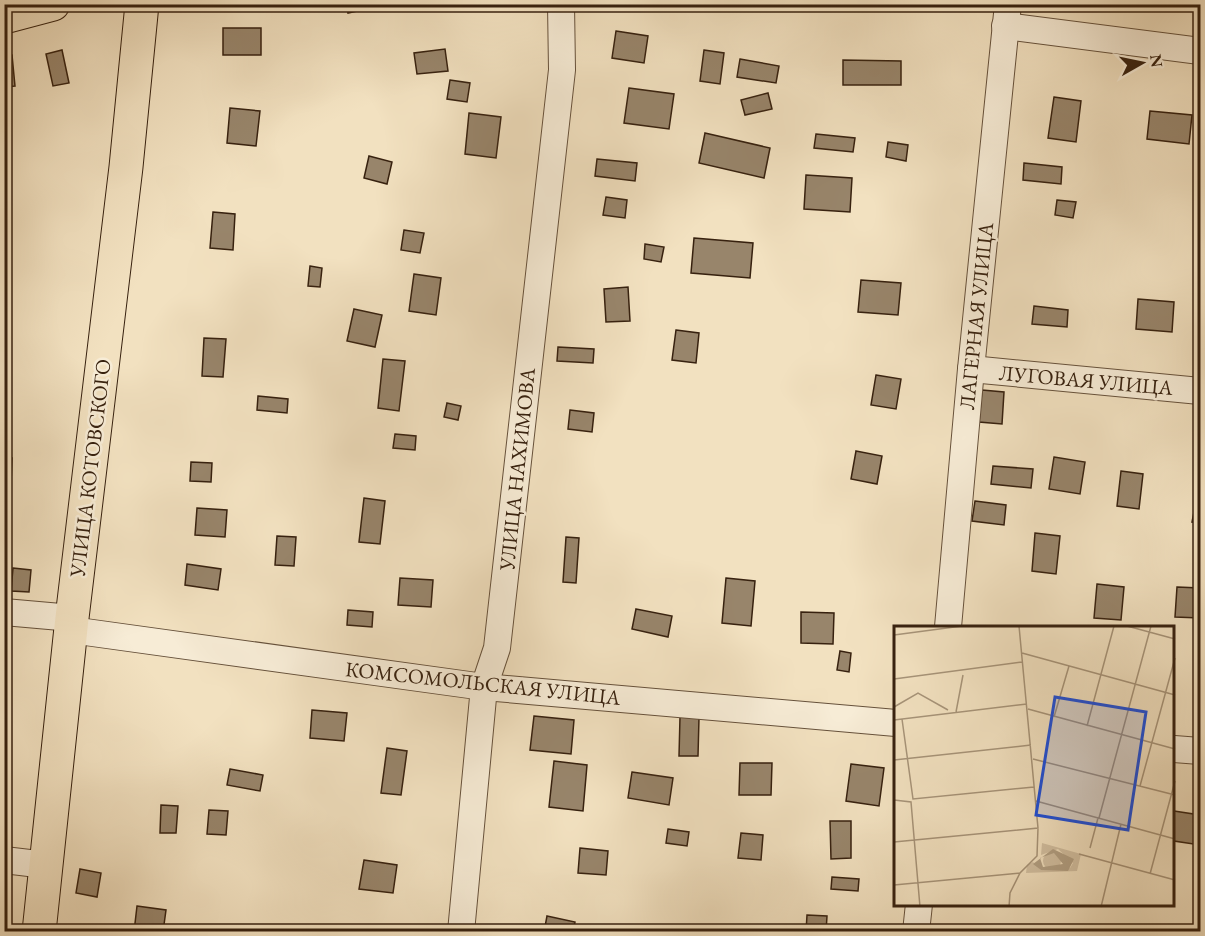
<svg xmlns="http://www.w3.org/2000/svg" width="1205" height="936" viewBox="0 0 1205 936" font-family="'EB Garamond',serif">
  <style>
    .building { fill: #98856b; stroke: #37210f; stroke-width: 1.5 }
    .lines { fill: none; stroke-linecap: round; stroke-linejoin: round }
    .minor-casing { stroke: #66513b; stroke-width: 28 }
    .major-casing { stroke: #37210f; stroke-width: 35 }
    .minor { stroke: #f7ecd6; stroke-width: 26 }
    .major { stroke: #f2e1c0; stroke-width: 33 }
    .labels { text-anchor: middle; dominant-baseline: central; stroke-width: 5; stroke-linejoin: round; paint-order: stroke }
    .street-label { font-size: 21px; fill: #37210f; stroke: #f7ecd6 }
    .inset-road { fill: none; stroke: #a79479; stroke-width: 1.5 }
    .view { fill: #1d4ed8; fill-opacity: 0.15; stroke: #1d4ed8; stroke-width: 3 }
    .inset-edge { fill: none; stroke: #37210f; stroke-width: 3 }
  </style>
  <rect width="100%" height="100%" fill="#f2e1c0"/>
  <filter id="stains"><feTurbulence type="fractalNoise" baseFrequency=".00333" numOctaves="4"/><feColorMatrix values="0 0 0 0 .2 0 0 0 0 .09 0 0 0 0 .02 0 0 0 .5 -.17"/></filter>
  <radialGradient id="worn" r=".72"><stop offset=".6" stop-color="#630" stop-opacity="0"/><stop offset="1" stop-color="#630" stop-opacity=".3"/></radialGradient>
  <g class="building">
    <polygon points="346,4 361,4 362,10 348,13"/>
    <polygon points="744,4 767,4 767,9 744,8"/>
    <rect x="223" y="28" width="38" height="27"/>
    <polygon points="616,31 648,36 644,63 612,58"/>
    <polygon points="445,49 448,71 417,74 414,53"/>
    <polygon points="62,50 69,83 53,86 46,54"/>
    <polygon points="704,50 724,53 720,84 700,81"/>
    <polygon points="12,55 15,86 4,87 4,56"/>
    <polygon points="740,59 779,66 776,83 737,77"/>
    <polygon points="843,60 901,61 901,85 843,85"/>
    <polygon points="450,80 470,83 467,102 447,99"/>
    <polygon points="629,88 674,94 669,129 624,123"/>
    <polygon points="768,93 772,109 745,115 741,100"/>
    <polygon points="1054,97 1081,101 1076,142 1048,138"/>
    <polygon points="230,108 260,111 256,146 227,143"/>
    <polygon points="1150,111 1192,115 1189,144 1147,139"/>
    <polygon points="469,113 501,117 496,158 465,154"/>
    <polygon points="705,133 770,148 764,178 699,163"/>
    <polygon points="816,134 855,138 853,152 814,148"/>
    <polygon points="888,142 908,145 906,161 886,157"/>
    <polygon points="369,156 392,162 387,184 364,178"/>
    <polygon points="597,159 637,163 635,181 595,176"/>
    <polygon points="1024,163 1062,167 1061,184 1023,180"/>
    <polygon points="806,175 852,178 850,212 804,209"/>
    <polygon points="606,197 627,200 625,218 603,215"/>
    <polygon points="1057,200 1076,202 1073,218 1055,215"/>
    <polygon points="213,212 235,214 233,250 210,248"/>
    <polygon points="404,230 424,233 420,253 401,250"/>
    <polygon points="694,238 753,243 750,278 691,273"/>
    <polygon points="645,244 664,247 661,262 644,259"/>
    <polygon points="310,266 322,268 320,287 308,286"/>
    <polygon points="414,274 441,278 436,315 409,311"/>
    <polygon points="861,280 901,283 898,315 858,312"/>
    <polygon points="628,287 630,321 606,322 604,289"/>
    <polygon points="1138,299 1174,302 1172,332 1136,329"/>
    <polygon points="1034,306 1068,310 1067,327 1032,324"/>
    <polygon points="354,309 382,315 375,347 347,341"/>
    <polygon points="676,330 699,333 696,363 672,360"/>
    <polygon points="204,338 226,339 223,377 202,376"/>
    <polygon points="558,347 594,349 593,363 557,361"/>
    <polygon points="383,359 405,361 399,411 378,408"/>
    <polygon points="876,375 901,379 896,409 871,405"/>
    <polygon points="982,390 1004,392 1002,424 979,422"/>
    <polygon points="258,396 288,399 287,413 257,410"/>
    <polygon points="447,403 461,406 458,420 444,417"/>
    <polygon points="570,410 594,413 592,432 568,429"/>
    <polygon points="395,434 416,436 415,450 393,448"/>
    <polygon points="856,451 882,456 877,484 851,479"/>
    <polygon points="1054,457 1085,462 1080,494 1049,489"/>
    <polygon points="4,458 12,458 11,483 4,482"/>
    <polygon points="191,462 212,463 211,482 190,481"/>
    <polygon points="993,466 1033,469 1031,488 991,484"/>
    <polygon points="1121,471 1143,474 1139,509 1117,506"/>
    <polygon points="1197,497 1200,498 1200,523 1192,522"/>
    <polygon points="364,498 385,501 380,544 359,542"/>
    <polygon points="975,501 1006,505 1004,525 972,521"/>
    <polygon points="197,508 227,510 225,537 195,535"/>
    <polygon points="1035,533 1060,536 1056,574 1032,571"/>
    <polygon points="277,536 296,537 294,566 275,565"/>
    <polygon points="566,537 579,538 576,583 563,582"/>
    <polygon points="187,564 221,569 218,590 185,585"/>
    <polygon points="13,568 31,570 29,592 11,591"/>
    <polygon points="400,578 433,580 431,607 398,605"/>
    <polygon points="726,578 755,581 751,626 722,623"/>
    <polygon points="1097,584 1124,587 1121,620 1094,618"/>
    <polygon points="1177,587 1200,588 1200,618 1175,617"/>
    <polygon points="636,609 672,616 668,637 632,629"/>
    <polygon points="348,610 373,612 372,627 347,625"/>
    <polygon points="801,612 834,613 833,644 801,643"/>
    <polygon points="840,651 851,653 849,672 837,670"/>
    <polygon points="4,706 9,706 4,736"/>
    <polygon points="312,710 347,713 344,741 310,738"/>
    <polygon points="534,716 574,720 571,754 530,750"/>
    <polygon points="680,717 699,718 698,756 679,756"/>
    <polygon points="387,748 407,751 401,795 381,793"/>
    <polygon points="554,761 587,765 583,811 549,807"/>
    <polygon points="740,763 772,763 771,795 739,795"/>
    <polygon points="851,764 884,768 879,806 846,801"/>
    <polygon points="230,769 263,775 260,791 227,785"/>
    <polygon points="632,772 673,778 669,805 628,798"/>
    <polygon points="161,805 178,806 176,833 160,833"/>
    <polygon points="209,810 228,811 226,835 207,834"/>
    <polygon points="1174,811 1200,815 1200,845 1174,841"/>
    <polygon points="830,821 851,821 851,858 831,859"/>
    <polygon points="668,829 689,832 687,846 666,843"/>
    <polygon points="741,833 763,835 761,860 738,858"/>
    <polygon points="580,848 608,851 606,875 578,873"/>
    <polygon points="364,860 397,865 393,893 359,889"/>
    <polygon points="80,869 101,873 97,897 76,893"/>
    <polygon points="832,877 859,879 858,891 831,889"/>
    <polygon points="137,906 166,910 163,932 134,932"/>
    <polygon points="807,915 827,916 826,932 806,932"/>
    <polygon points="547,916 575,922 573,932 544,932"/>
  </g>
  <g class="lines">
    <defs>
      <g id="minor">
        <polyline points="1005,26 1200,51"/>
        <polyline points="971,369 1200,391"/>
        <polyline points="4,612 72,618"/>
        <polyline points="948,627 971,369 1008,4"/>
        <polyline points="71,630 484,687 896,723"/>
        <polyline points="1174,749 1200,751"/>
        <polyline points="4,860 46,865"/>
        <polyline points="461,932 484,687 497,648 562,70 561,4"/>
        <polyline points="916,932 919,904"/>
      </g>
      <g id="major">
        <polyline points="4,17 53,4"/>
        <polyline points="39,932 72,618 126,167 142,4"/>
      </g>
    </defs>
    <use href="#minor" class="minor-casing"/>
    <use href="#major" class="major-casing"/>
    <use href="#minor" class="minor"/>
    <use href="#major" class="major"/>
  </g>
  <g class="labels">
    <g class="street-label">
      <text transform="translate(976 316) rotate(-84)">ЛАГЕРНАЯ УЛИЦА</text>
      <text transform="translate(1086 380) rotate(5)">ЛУГОВАЯ УЛИЦА</text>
      <text transform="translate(90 468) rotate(-83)">УЛИЦА КОТОВСКОГО</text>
      <text transform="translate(517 469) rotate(-84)">УЛИЦА НАХИМОВА</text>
      <text transform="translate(483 683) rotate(6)">КОМСОМОЛЬСКАЯ УЛИЦА</text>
    </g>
  </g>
  <g transform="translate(894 626)">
    <rect width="280" height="280" fill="#f2e1c0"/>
    <path d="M148 217 187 228 183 245 132 247 133 239 139 236 147 244 176 242 179 237 164 223 147 229ZM149 235a9 9 0 1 1 18 0a9 9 0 1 1-18 0Z" fill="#d2c0a2"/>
    <path d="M159 223 180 233 174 245 147 244 139 238ZM160 227 169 238 149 241 146 232Z" fill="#b2a084" fill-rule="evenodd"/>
    <path class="inset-road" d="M233 0 281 13M0 9 68 0M128 27 281 69M0 53 128 36M0 81 24 67 54 84M134 83 281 123M62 86 69 49M160 91 175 40M8 93 19 173 140 161M0 94 133 78M193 100 220 0M139 133 281 169M0 134 137 119M246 160 281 32M0 174 17 176 26 281M142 175 281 213M205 192 257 0M0 216 144 202 125 0M196 222 204 192M185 228 281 254M256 248 281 155M0 259 126 247M115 281 116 267 126 247 143 230 144 202M207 281 227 198"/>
    <path class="view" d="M161 71 252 86 234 204 142 189Z"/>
    <rect width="280" height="280" class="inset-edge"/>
  </g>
  <rect width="1205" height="936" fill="none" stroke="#f2e1c0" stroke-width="24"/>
  <rect x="6" y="6" width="1193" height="924" fill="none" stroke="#37210f" stroke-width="3"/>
  <rect x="12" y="12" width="1181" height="912" fill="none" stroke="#37210f" stroke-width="1.5"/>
  <g transform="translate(1142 63) rotate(81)" stroke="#f7ecd6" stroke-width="4.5" paint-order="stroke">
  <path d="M0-4.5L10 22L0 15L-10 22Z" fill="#37210f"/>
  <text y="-9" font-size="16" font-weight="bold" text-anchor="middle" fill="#37210f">N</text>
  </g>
  <rect width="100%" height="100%" filter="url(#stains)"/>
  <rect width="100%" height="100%" fill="url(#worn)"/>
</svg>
